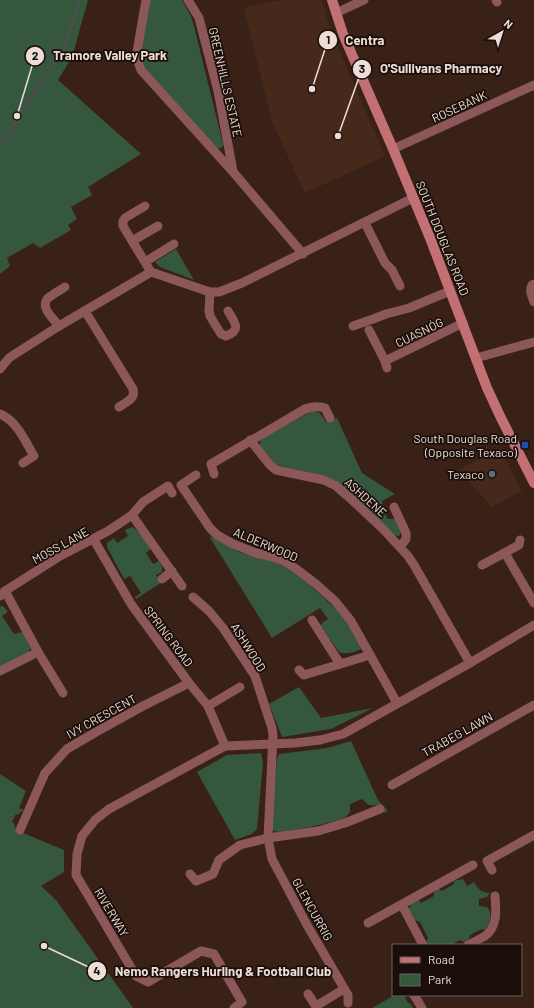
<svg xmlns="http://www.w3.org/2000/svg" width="534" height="1008" viewBox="0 0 534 1008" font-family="Barlow,sans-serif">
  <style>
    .built { fill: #47291b }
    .green { fill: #34573e }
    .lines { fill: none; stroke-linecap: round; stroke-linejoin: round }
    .stream { stroke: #4b4e4c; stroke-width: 3 }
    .street { stroke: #8b5758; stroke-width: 9 }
    .secondary { stroke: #c27073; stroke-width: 10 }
    .transit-dot { fill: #1a4fb4; stroke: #190e0a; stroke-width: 1.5 }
    .service-dot { fill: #5c6f8a; stroke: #190e0a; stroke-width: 1.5 }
    .labels { text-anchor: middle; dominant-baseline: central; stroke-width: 3.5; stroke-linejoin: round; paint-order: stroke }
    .street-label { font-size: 12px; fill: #eeddd6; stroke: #190e0a }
    .poi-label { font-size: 12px; fill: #eeddd6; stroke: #190e0a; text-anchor: end }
    .leader { fill: none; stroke: #eeddd6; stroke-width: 1.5 }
    .callout-dot { fill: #eeddd6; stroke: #190e0a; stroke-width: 1.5 }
    .mark-label { font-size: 12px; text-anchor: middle; font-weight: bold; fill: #111 }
    .callout-label { font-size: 13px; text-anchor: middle; font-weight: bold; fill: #eeddd6; stroke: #190e0a; stroke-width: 3.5; stroke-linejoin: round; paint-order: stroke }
  </style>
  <rect width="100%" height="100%" fill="#392117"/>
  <g class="built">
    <polygon points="280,0 322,0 330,29 385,156 305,193 272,122 244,8"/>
    <polygon points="500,449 522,491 492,507 458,470"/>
  </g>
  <g class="green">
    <polygon points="0,0 88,0 72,57 58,80 141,154 88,187 92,195 71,207 77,219 68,225 71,230 40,248 33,243 7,258 10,266 0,274"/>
    <polygon points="150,0 182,0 191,16 194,26 223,144 223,146 221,148 218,148 215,146 144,67 141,54"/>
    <polygon points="176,249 194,280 160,267 155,262"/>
    <path d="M312 411C320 411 322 415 326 422L337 418 362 473 395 494 382 501 387 519H395L401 532 399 536H398L394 535 345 488 332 479 326 476 276 465 260 446V441L263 438Z"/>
    <polygon points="132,527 134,528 139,532 140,532 151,549 146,553 153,564 159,561 162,567 162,572 156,575 162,582 136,599 135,597 141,593 130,576 124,579 107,547 107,543 114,538 117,543 128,536 125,530"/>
    <path d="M209 536 239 552 275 562 289 568 309 584 339 612 351 628 362 648V649C355 652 346 655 339 652L321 626 322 623 328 619 320 608 272 638Z"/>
    <polygon points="0,606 3,606 8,612 2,616 14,634 22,632 31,649 29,650 28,654 0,668"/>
    <polygon points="299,687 321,718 373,708 331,729 282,737 269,704"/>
    <path d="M351 741 378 800 388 811 384 813 379 805C369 805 370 807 362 799L350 804V812L346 817 340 820 310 827 279 832 274 831 272 828 271 824 277 758 279 754 327 748Z"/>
    <polygon points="261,753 263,762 257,829 252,834 235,840 197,772 227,755"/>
    <polygon points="0,774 26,791 19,808 24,810 17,815 16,814 12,822 14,823 16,830 64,850 64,872 41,886 56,900 133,1008 0,1008"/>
    <path d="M463 879 467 886 474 882C478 889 482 893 490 893L487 897 479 899V906L487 907C493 914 490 923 485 930L482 929 470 935 469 939 464 942 460 940 451 945H428L426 942 428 938 420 922 415 920 409 910C409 904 414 902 419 900L421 903 434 896V892L439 889 442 891 454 884V881Z"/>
    <polygon points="395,995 404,995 408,1003 410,1003 413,1008 372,1008"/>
  </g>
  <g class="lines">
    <polyline class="stream" points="0,146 64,46 76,14 79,0"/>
    <g class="street">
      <polyline points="146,0 137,52 137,59 141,70 234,173 303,254"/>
      <polyline points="188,0 199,18 218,91 233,171"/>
      <polyline points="496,0 497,2"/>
      <polyline points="336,13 364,0"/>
      <polyline points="393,149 534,85"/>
      <polyline points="145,206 125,218 123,221 123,226 151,272"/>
      <polyline points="365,223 385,263 392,270 400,286"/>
      <polyline points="132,241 158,226"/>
      <polyline points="145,262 174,244"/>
      <path d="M534 284 532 285C529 291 532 296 534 302"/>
      <path d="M210 292 209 311 210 316 221 334 226 336C242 330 235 323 228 311"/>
      <path d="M85 311 133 389C136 399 126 402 119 407"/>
      <path d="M59 326C54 319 39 307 48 298 53 294 60 290 65 287"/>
      <polyline points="353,326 373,319 386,314 409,308 450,291"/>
      <polyline points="369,330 385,361 387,368"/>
      <polyline points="476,358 534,342"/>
      <polyline points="385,361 463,323"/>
      <polyline points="0,369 9,358 15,354 59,326 151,272 210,292 219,292 242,283 413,198"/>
      <path d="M0 414C17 421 25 441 34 456L23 463"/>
      <polyline points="250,440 270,465 276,470 324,480 336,486 351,499 383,529 408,556 414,565 470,663"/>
      <path d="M214 474 211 464 305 409C312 406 318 406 325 408L330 418"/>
      <polyline points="196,475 181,485 210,528 217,535 233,544 256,553 273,557 284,561 295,568 316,584 335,601 351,621 397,703"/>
      <polyline points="394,507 406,533 406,539 400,547"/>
      <polyline points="132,515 182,586"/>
      <polyline points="94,540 131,604 189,683 208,706 225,746"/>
      <polyline points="505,553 534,603"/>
      <polyline points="482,565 519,545 520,540"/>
      <polyline points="162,579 172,571"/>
      <polyline points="5,591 38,652 63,693"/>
      <polyline points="0,596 5,591 60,556 108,531 132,515 143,502 168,486 172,493"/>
      <polyline points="193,597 209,611 223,628 255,676 272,728 273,736 268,838 272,859 307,925 348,995 348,1003"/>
      <polyline points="312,620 340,664"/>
      <polyline points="299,670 304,675 370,655"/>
      <polyline points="0,671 38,652"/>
      <polyline points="208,706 240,687"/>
      <polyline points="392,785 534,705"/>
      <polyline points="20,830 45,773 67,749 96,732 143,706 189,683"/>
      <polyline points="492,870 487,861 534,835"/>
      <polyline points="190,874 196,881 213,874 219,860 240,845 268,838 318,831 345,823 380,809"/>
      <polyline points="402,905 423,945"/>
      <polyline points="368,923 473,865"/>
      <path d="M468 945C474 942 480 939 485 936 498 927 496 909 495 896"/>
      <polyline points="308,994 317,1008"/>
      <polyline points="414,995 422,1008"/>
      <polyline points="316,1006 344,989"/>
      <polyline points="234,1008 242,1002 214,954 201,951 148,982 136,976 76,875 77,854 82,836 95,820 109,809 225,746 295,743 320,740 343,734 470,663 534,625"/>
    </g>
    <polyline class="secondary" points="332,0 343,34 393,149 430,238 487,388 501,418 534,483"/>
  </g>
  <rect class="transit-dot" x="521" y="441" width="8" height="8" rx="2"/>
  <circle class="service-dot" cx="492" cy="474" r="4"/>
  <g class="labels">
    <g class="street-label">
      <text transform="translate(226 82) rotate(77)">GREENHILLS ESTATE</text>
      <text transform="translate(459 106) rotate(-25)">ROSEBANK</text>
      <text transform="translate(443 238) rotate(68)">SOUTH DOUGLAS ROAD</text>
      <text transform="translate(419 332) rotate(-26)">CUASNÓG</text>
      <text transform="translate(366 497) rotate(42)">ASHDENE</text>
      <text transform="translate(266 544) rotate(23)">ALDERWOOD</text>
      <text transform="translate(60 545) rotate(-29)">MOSS LANE</text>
      <text transform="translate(169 636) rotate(53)">SPRING ROAD</text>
      <text transform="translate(249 647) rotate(58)">ASHWOOD</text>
      <text transform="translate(101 716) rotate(-29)">IVY CRESCENT</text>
      <text transform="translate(457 734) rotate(-29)">TRABEG LAWN</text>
      <text transform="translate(313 909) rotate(61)">GLENCURRIG</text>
      <text transform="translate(112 912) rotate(59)">RIVERWAY</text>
    </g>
    <g class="poi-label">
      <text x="517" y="438">South Douglas Road<tspan x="517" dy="14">(Opposite Texaco)</tspan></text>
      <text x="484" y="474">Texaco</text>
    </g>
  </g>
  <path class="leader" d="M312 89L328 40M17 116L35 56M338 136L362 69M44 946L97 971"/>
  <g class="callout-dot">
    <circle cx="312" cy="89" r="4"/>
    <circle cx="17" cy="116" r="4"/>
    <circle cx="338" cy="136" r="4"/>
    <circle cx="44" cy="946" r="4"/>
    <circle cx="328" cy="40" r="10"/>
    <circle cx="35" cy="56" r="10"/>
    <circle cx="362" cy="69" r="10"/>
    <circle cx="97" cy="971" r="10"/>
  </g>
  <g class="mark-label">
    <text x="328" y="44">1</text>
    <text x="35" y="60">2</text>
    <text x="362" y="73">3</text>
    <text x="97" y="975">4</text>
  </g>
  <g class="callout-label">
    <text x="365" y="45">Centra</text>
    <text x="110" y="60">Tramore Valley Park</text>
    <text x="441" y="73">O'Sullivans Pharmacy</text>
    <text x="223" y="976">Nemo Rangers Hurling &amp; Football Club</text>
  </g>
  <rect x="392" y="944" width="130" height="52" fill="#190e0a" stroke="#6e615c"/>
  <rect x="400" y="957" width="20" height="6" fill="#c27073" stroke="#6e615c"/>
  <text x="428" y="964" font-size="12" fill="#eeddd6">Road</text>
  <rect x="400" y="974" width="20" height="12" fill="#34573e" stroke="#6e615c"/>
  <text x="428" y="984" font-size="12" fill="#eeddd6">Park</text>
  <g transform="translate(502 32) rotate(39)" stroke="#190e0a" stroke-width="3" paint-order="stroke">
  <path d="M0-3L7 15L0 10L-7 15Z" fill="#eeddd6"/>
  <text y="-6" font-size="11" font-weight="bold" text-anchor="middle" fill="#eeddd6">N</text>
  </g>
</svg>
